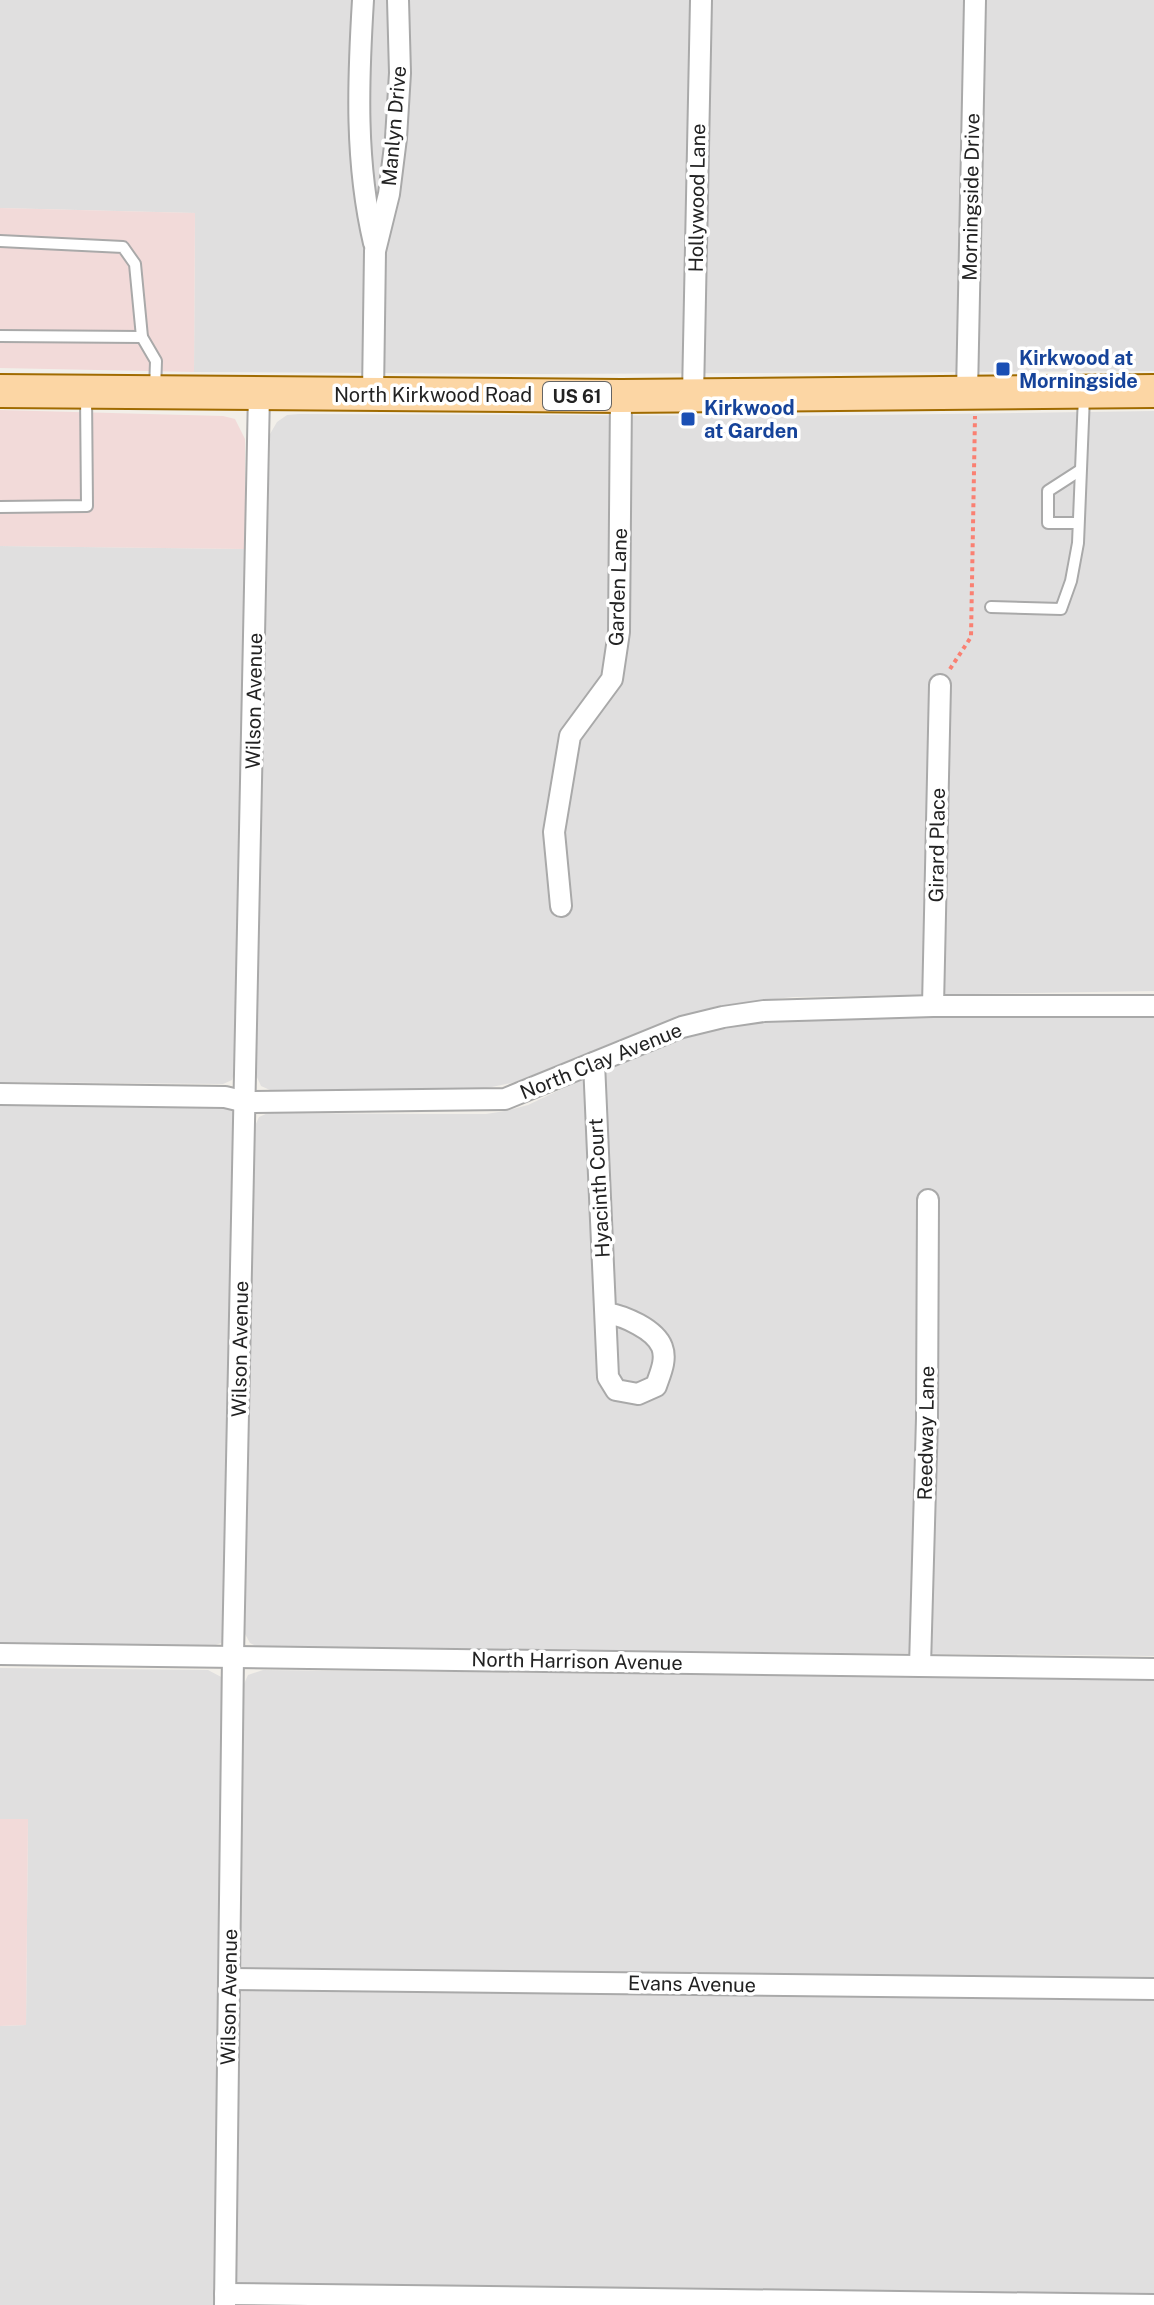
<svg xmlns="http://www.w3.org/2000/svg" width="1154" height="2305" viewBox="0 0 1154 2305" font-family="'Public Sans',sans-serif">
  <style>
    .residential { fill: #e0dfdf }
    .commercial { fill: #f2dad9 }
    .lines { fill: none; stroke-linecap: round; stroke-linejoin: round }
    .service-casing { stroke: #a9a9a9; stroke-width: 14 }
    .minor-casing { stroke: #a9a9a9; stroke-width: 24 }
    .primary-casing { stroke: #a06b00; stroke-width: 36 }
    .path { stroke: #fa8072; stroke-width: 4; stroke-dasharray: 4 4; stroke-linecap: butt }
    .service { stroke: #fff; stroke-width: 10 }
    .minor { stroke: #fff; stroke-width: 20 }
    .primary { stroke: #fcd6a4; stroke-width: 32 }
    .transit-dot { fill: #1a4fb4; stroke: #fff; stroke-width: 3 }
    .labels { text-anchor: middle; dominant-baseline: central; stroke-width: 7; stroke-linejoin: round; paint-order: stroke }
    .shield { fill: #fff; stroke: #646464; stroke-width: 2 }
    .shield-label { font-size: 18px; font-weight: bold; fill: #222 }
    .street-label { font-size: 20px; fill: #222; stroke: #fff }
    .transit-label { font-size: 20px; font-weight: bold; fill: #164399; stroke: #fff; text-anchor: start }
  </style>
  <rect width="100%" height="100%" fill="#f2efe9"/>
  <g class="residential">
    <polygon points="0,0 1154,0 1154,371 544,374 194,372 195,213 0,208"/>
    <polygon points="1154,411 1154,991 793,997 757,1001 717,1006 649,1028 516,1082 472,1091 447,1094 270,1090 261,1086 256,1075 270,434 277,422 287,415 299,414 795,416"/>
    <polygon points="0,546 245,549 235,1070 232,1080 223,1084 0,1082"/>
    <polygon points="1154,1016 1154,1656 258,1647 250,1643 245,1634 255,1126 259,1117 268,1113 423,1114 486,1114 505,1111 528,1105 631,1056 671,1041 753,1022 788,1019"/>
    <polygon points="0,1104 226,1107 233,1112 235,1120 227,1634 221,1643 210,1647 0,1645"/>
    <polygon points="0,1668 208,1670 225,1679 215,2305 0,2305 0,2026 26,2025 28,1819 0,1819"/>
    <polygon points="263,1670 1154,1679 1154,2305 234,2305 243,1686 248,1675"/>
  </g>
  <g class="commercial">
    <polygon points="0,208 195,213 194,372 0,368"/>
    <polygon points="0,410 223,416 235,419 245,439 245,549 0,546"/>
    <polygon points="0,1819 28,1819 26,2025 0,2026"/>
  </g>
  <g class="lines">
    <defs>
      <g id="service">
        <polyline points="0,241 123,247 135,264 142,337 156,361 155,390"/>
        <polyline points="0,336 142,337"/>
        <polyline points="0,507 87,506 86,395"/>
        <polyline points="1078,523 1048,523 1048,491 1079,471"/>
        <polyline points="991,607 1061,609 1071,581 1078,543 1084,396"/>
      </g>
      <g id="minor">
        <path d="M363 0C358 82 355 162 374 243"/>
        <polyline points="967,393 975,0"/>
        <polyline points="373,394 375,251 389,194 396,138 400,73 398,0"/>
        <polyline points="693,395 701,0"/>
        <polyline points="561,906 554,832 570,736 612,679 619,632 621,396"/>
        <polyline points="933,1006 940,685"/>
        <path d="M594 1063 608 1377 616 1390 638 1394 656 1386C660 1374 667 1360 662 1347 655 1329 624 1316 607 1313"/>
        <polyline points="0,1094 225,1097 246,1102 505,1099 682,1027 723,1017 764,1011 933,1006 1154,1006"/>
        <polyline points="0,1654 1154,1669"/>
        <polyline points="920,1666 927,1418 928,1200"/>
        <polyline points="229,1979 1154,1989"/>
        <polyline points="225,2294 1154,2305"/>
        <polyline points="225,2305 233,1656 259,393"/>
      </g>
      <polyline id="primary" points="0,391 621,396 1154,391"/>
    </defs>
    <use href="#service" class="service-casing"/>
    <use href="#minor" class="minor-casing"/>
    <use href="#primary" class="primary-casing"/>
    <polyline class="path" points="950,669 971,637 975,416"/>
    <use href="#service" class="service"/>
    <use href="#minor" class="minor"/>
    <use href="#primary" class="primary"/>
  </g>
  <g class="transit-dot">
    <rect x="995" y="361" width="16" height="16" rx="4"/>
    <rect x="680" y="411" width="16" height="16" rx="4"/>
  </g>
  <g class="labels">
    <rect class="shield" x="543" y="382" width="68" height="28" rx="6"/>
    <g class="shield-label">
      <text x="577" y="396">US 61</text>
    </g>
    <g class="street-label">
      <text transform="translate(394 126) rotate(-85)">Manlyn Drive</text>
      <text transform="translate(971 197) rotate(-89)">Morningside Drive</text>
      <text transform="translate(697 198) rotate(-89)">Hollywood Lane</text>
      <text x="433" y="395">North Kirkwood Road</text>
      <text transform="translate(618 587) rotate(-88)">Garden Lane</text>
      <text transform="translate(254 701) rotate(-89)">Wilson Avenue</text>
      <text transform="translate(937 845) rotate(-89)">Girard Place</text>
      <text transform="translate(601 1061) rotate(-22)">North Clay Avenue</text>
      <text transform="translate(599 1188) rotate(-93)">Hyacinth Court</text>
      <text transform="translate(240 1349) rotate(-89)">Wilson Avenue</text>
      <text transform="translate(926 1433) rotate(-89)">Reedway Lane</text>
      <text transform="translate(577 1661) rotate(1)">North Harrison Avenue</text>
      <text transform="translate(692 1984) rotate(1)">Evans Avenue</text>
      <text transform="translate(229 1997) rotate(-89)">Wilson Avenue</text>
    </g>
    <g class="transit-label">
      <text x="1019" y="358">Kirkwood at<tspan x="1019" dy="23">Morningside</tspan></text>
      <text x="704" y="408">Kirkwood<tspan x="704" dy="23">at Garden</tspan></text>
    </g>
  </g>
</svg>
